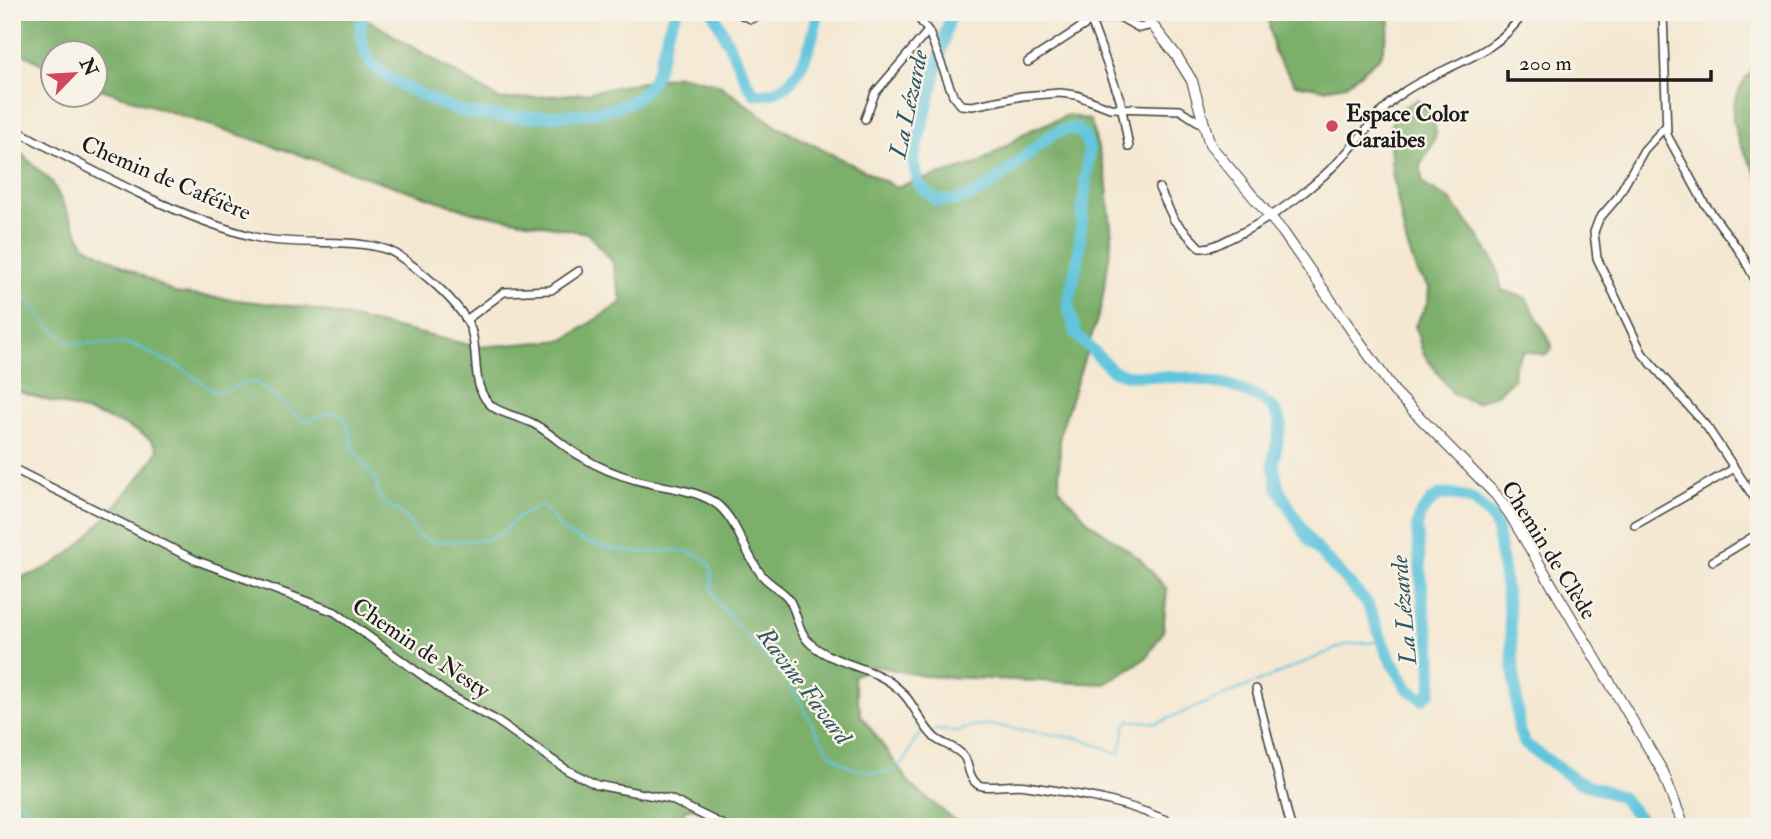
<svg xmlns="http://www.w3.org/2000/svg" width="1771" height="839" viewBox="0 0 1771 839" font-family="'IM FELL Double Pica',serif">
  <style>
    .forest { fill: #7caf6b; stroke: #4c6644; stroke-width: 2 }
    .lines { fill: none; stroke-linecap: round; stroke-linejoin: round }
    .stream { stroke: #60c5dd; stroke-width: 2 }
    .river { stroke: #60c5dd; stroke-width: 12 }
    .minor-casing { stroke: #3c3b37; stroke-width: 10 }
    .secondary-casing { stroke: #3c3b37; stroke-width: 12 }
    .minor { stroke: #fff; stroke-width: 7 }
    .secondary { stroke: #fff; stroke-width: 10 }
    .poi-dot { fill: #d1495b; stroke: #f7f3e8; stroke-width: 2.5 }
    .labels { text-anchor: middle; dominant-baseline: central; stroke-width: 5; stroke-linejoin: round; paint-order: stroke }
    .poi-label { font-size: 23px; font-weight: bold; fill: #1c1c1c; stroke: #f7f3e8; text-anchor: start }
    .street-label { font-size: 23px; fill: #1c1c1c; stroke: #f7f3e8 }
    .water-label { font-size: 24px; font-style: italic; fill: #345760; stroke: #f7f3e8 }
  </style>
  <rect width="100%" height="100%" fill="#f7f3e8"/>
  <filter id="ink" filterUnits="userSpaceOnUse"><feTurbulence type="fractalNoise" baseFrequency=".0143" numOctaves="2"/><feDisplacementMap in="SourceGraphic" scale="14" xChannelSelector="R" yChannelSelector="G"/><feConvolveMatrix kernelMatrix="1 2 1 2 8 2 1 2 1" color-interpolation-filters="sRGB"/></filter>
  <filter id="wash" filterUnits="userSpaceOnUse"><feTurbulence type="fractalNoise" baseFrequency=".00686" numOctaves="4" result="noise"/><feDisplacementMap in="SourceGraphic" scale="28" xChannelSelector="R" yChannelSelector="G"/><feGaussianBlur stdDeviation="1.57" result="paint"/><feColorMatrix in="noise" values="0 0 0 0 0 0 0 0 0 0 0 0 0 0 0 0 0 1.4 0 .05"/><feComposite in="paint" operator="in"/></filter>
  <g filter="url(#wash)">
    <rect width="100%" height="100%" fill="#f4e8d2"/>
    <g class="forest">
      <path d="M12 12H355L501 100 585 93 679 75 718 84 776 126 896 187 977 164 1031 130 1068 115 1090 120 1106 176 1112 238 1101 307 1060 433 1059 489 1089 522 1139 558 1167 589 1163 632 1146 658 1105 684 924 676 875 666 853 676 861 715 911 785 954 820 990 827H734L694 808 685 810 675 827H12V577C31 579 57 563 71 552 85 541 156 463 158 449 145 421 43 402 12 389V145L52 182 84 245 175 293 308 308 479 347 564 340 622 302 612 261 587 233 472 212 95 87 94 52H52V69L12 48Z"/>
      <polygon points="1267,12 1388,12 1390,24 1381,56 1346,85 1324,89 1295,84 1274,53"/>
      <path d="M1759 62V179C1732 129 1717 111 1759 62Z"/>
      <path d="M1418 99C1444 127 1438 138 1420 165L1423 184 1450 200 1479 237 1496 265 1502 290 1526 298 1552 345V349L1545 355 1524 351 1514 366 1513 379 1497 394 1476 403 1453 394 1423 353 1415 326 1428 301 1429 287 1417 273 1406 242 1392 171 1389 128 1400 109Z"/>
    </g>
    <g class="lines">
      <g class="stream">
        <path d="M12 278 47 324 69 343 132 344 183 369 215 392C230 392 243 380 257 383L302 420 307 421 336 411 347 422 355 452 375 478 379 495 385 504 403 514 419 537 435 542 485 540 502 533 517 518 541 505C552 512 556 529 570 535 589 545 620 552 642 552 664 552 683 545 704 559 719 569 707 584 715 598 735 629 766 652 788 682 806 706 814 737 836 758 847 769 873 774 887 772 912 769 906 741 924 732"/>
        <polyline points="1256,683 1347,644 1381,642"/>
        <polyline points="933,730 958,731 977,725 991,725 1082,739 1120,754 1125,726 1130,720 1157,723 1252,684"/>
        <polyline points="12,800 25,804 45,827"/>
      </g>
      <g class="river">
        <path d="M364 12C358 29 360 48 371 63 382 78 445 108 465 112 500 120 603 119 633 100 668 78 657 42 677 12"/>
        <path d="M713 12 748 84 755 94C798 99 812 45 818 12"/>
        <path d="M951 12 913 162 919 185 936 200C999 210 1036 122 1077 129L1085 137 1089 149 1078 258 1068 305 1076 334 1113 371 1126 375 1188 378 1228 385 1258 397 1273 408 1281 423 1273 463 1278 488 1308 539 1367 603 1388 655 1407 688 1422 699 1430 692 1432 682 1431 646 1424 612 1417 527 1420 515 1431 501 1440 495 1453 494 1473 500 1492 517 1497 529 1509 612 1519 731 1525 744 1577 781 1621 797 1647 827"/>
      </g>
    </g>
  </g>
  <g filter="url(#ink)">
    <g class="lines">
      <defs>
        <g id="minor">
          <polyline points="735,12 751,19 768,12"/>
          <polyline points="914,12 929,32 953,95 961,105 972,106 1022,96 1060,93 1076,95 1110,108 1180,110 1202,124"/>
          <polyline points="1663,12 1667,135 1704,203 1741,253 1759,287"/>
          <polyline points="1091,21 1120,99 1129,147"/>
          <polyline points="1028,62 1091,21 1118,16 1139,28 1153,25"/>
          <polyline points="865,119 875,93 928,31"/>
          <polyline points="1665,127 1644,150 1617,198 1599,219 1594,232 1597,258 1642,353 1707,427 1759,505"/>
          <path d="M12 128C85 167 179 219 259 238 298 247 367 236 396 254 419 269 457 300 469 325 481 349 468 388 493 407 505 415 521 417 534 424 551 433 565 448 582 457 598 467 618 475 636 480 662 488 697 488 719 506 738 523 745 554 761 574 768 584 781 589 788 598 798 612 797 632 811 644 835 665 871 666 895 686 913 699 919 723 935 738 945 746 958 747 965 758 969 767 969 778 977 784 985 790 1014 783 1027 786 1084 795 1128 801 1181 827"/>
          <path d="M1159 188 1174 220 1200 248C1212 249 1224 241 1235 236 1277 216 1319 184 1350 149 1369 128 1382 107 1405 91 1446 64 1496 57 1524 12"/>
          <polyline points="466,320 504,292 551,290 579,271"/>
          <polyline points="12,468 195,560 335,612 452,697 494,719 567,770 597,785 670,799 727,827"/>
          <polyline points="1753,482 1759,478"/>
          <polyline points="1635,525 1733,469"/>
          <polyline points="1713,561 1759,533"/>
          <polyline points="1256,689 1291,827"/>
        </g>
        <polyline id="secondary" points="1142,12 1176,55 1192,81 1210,145 1283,232 1394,391 1496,495 1509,513 1663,772 1684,827"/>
      </defs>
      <use href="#minor" class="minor-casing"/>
      <use href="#secondary" class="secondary-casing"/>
      <use href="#minor" class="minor"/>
      <use href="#secondary" class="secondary"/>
    </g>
  </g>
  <circle class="poi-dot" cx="1332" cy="126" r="7"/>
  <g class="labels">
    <g class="poi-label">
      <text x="1346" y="113">Espace Color<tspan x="1346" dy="26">Caraibes</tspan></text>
    </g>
    <g class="street-label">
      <text transform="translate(166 178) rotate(23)">Chemin de Caféière</text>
      <text transform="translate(1549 550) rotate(58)">Chemin de Clède</text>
      <text transform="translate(421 648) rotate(34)">Chemin de Nesty</text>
    </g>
    <g class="water-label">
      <text transform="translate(909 104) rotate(-78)">La Lézarde</text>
      <text transform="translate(1404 610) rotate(-95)">La Lézarde</text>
      <text transform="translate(804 686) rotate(53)">Ravine Favard</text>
    </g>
  </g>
  <rect width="1771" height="839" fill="none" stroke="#f7f3e8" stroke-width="42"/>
  <g transform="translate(74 74) rotate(65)"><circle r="33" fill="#f7f3e8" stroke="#9f9d96" stroke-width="2"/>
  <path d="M0-5L12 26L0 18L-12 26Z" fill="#d1495b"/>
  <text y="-10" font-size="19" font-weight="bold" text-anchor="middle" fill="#1c1c1c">N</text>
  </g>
  <path d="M1508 70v10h203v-10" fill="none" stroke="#1c1c1c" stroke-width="3.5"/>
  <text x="1519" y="70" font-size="21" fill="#1c1c1c" stroke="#f7f3e8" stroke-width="5" paint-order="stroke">200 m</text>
</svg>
